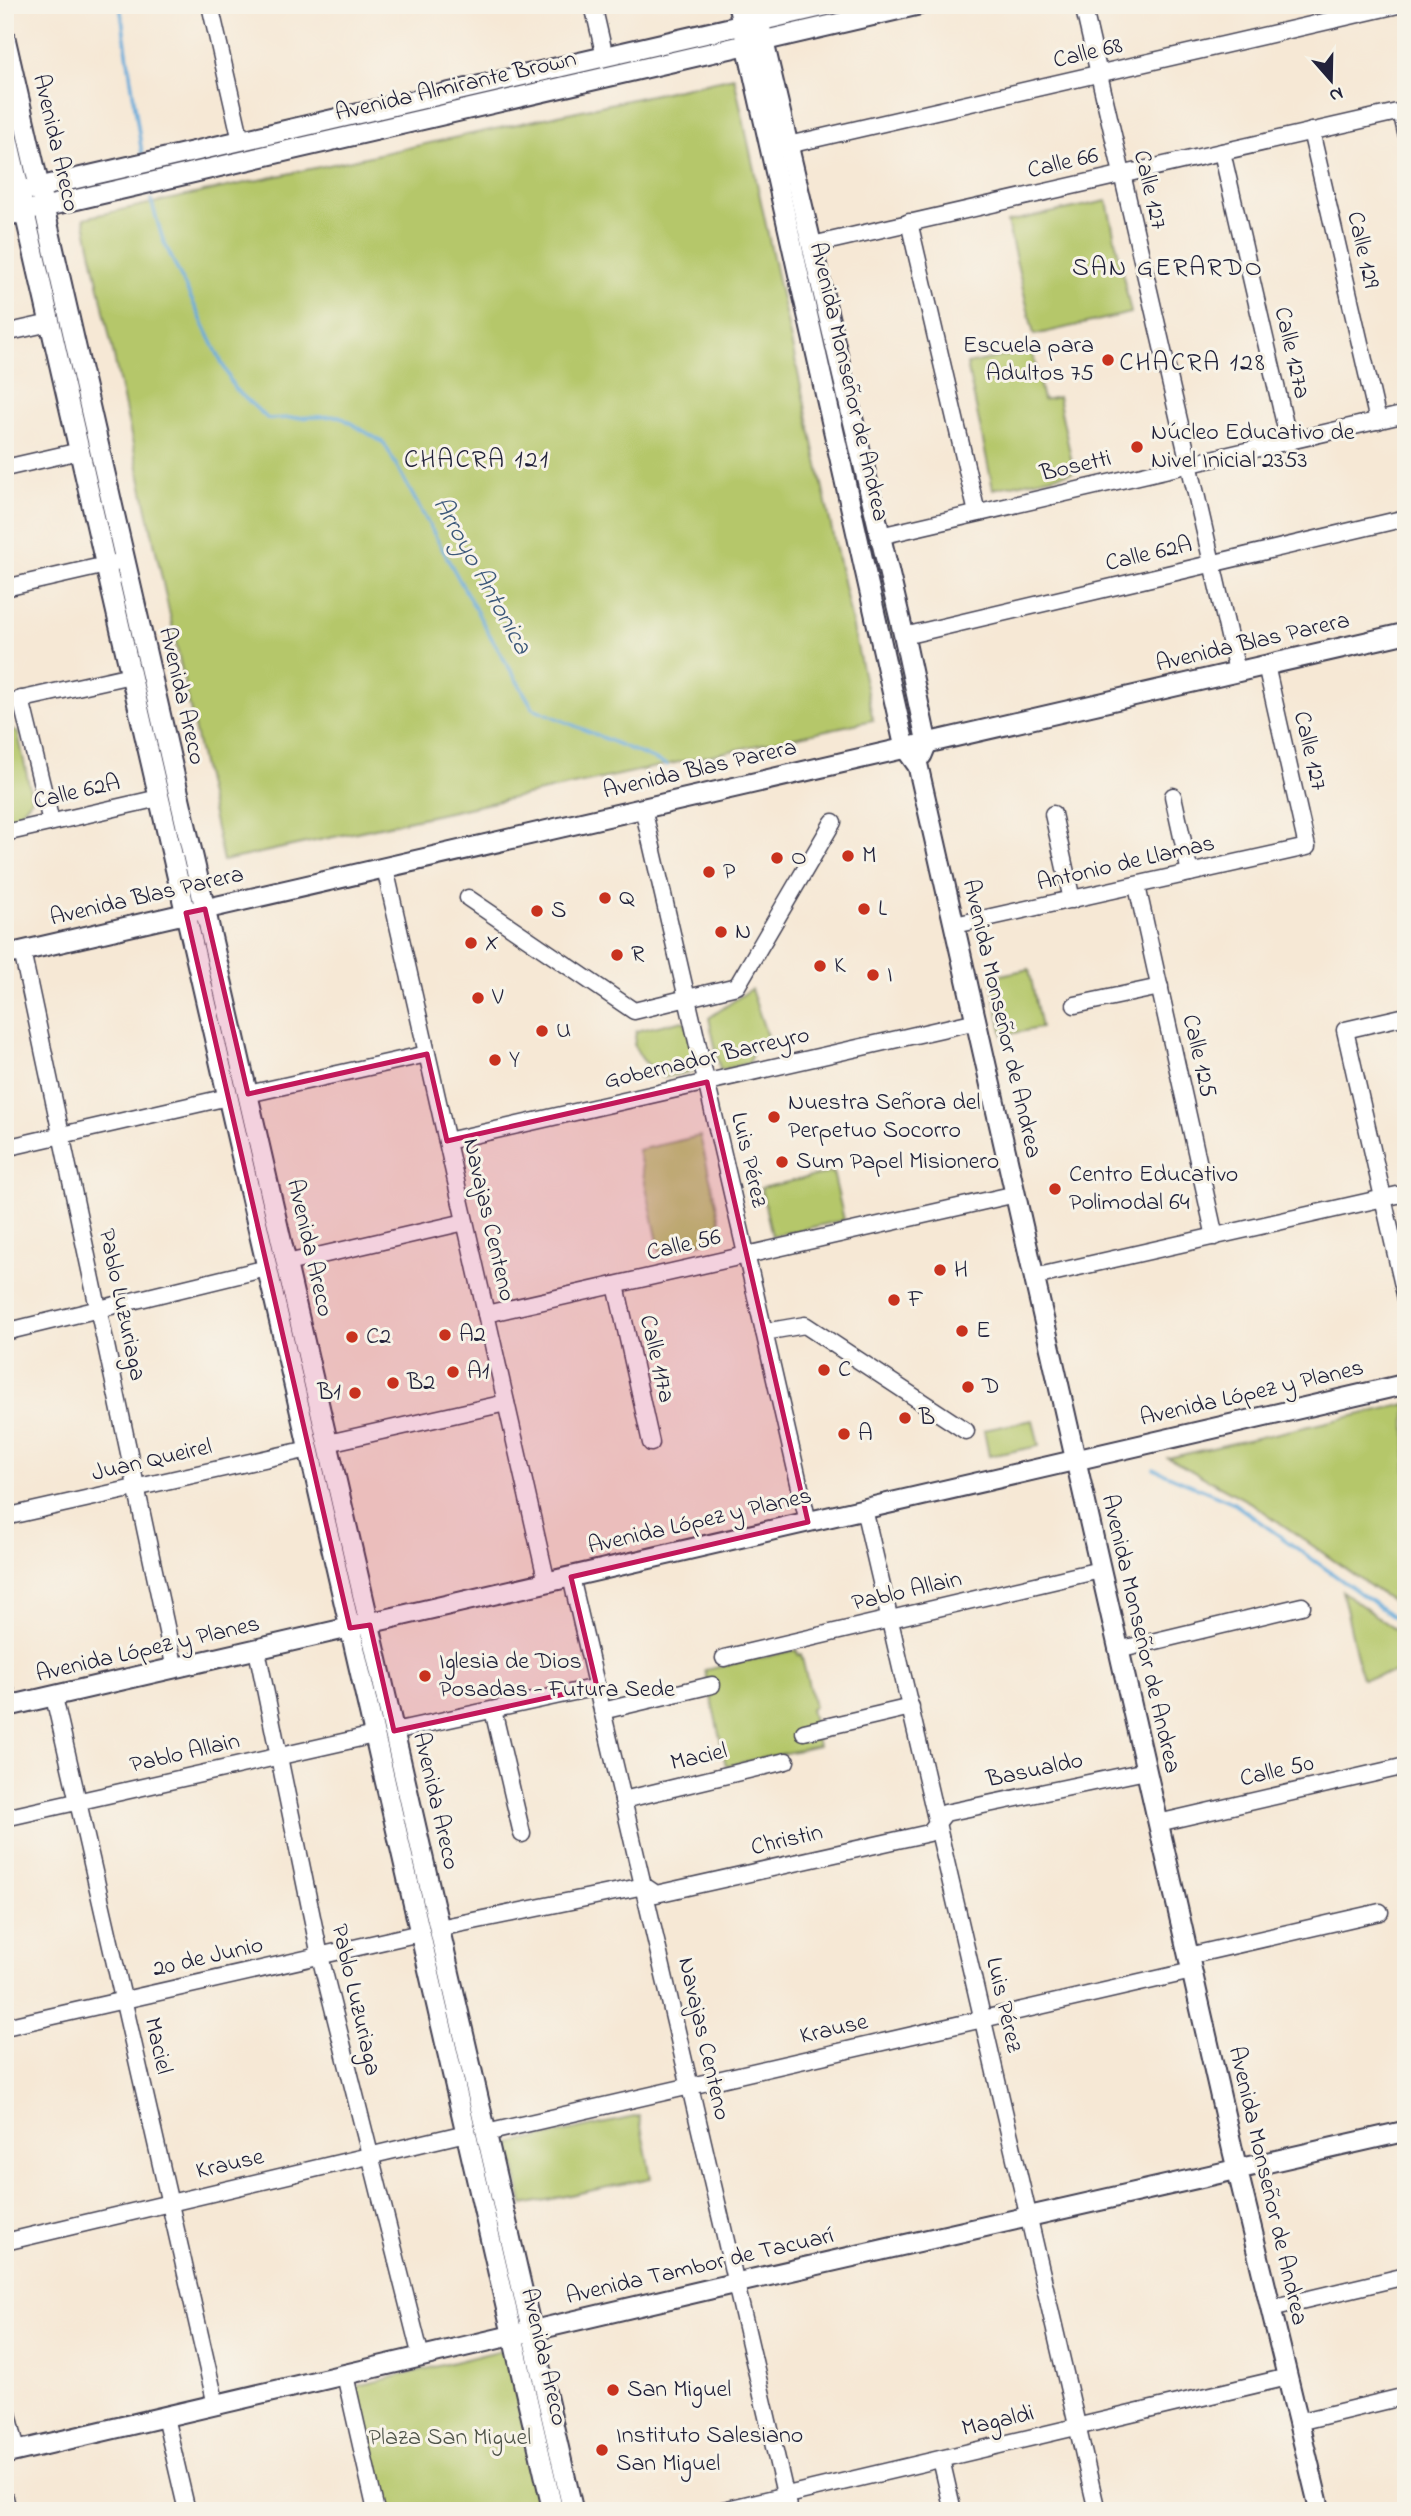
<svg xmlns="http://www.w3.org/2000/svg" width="1411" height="2516" viewBox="0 0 1411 2516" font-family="'Indie Flower',sans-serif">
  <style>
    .green { fill: #b5c76b; stroke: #6c7453; stroke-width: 2 }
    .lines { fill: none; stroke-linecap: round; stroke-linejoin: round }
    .stream { stroke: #63a9d9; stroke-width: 3.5 }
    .minor-casing { stroke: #424052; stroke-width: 19 }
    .major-casing { stroke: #424052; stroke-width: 23 }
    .minor { stroke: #fff; stroke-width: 16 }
    .major { stroke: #fff; stroke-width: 19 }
    .marked { fill: #c2185b; fill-opacity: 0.2; stroke: #c2185b; stroke-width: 5; stroke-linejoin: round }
    .poi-dot { fill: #c8321e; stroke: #f7f3e8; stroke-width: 2.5 }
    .labels { text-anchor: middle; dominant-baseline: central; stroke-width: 6; stroke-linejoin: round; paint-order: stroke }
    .street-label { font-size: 24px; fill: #22223b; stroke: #f7f3e8 }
    .poi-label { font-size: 24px; fill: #22223b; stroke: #f7f3e8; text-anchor: start }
    .park-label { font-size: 24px; fill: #4e5449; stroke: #f7f3e8 }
    .neighbourhood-label { font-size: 26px; letter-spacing: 2px; fill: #22223b; stroke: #f7f3e8 }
    .water-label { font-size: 26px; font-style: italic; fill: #3c587a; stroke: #f7f3e8 }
  </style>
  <rect width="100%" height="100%" fill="#f7f3e8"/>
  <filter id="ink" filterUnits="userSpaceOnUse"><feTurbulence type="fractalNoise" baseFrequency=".0143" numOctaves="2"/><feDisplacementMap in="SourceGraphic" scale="14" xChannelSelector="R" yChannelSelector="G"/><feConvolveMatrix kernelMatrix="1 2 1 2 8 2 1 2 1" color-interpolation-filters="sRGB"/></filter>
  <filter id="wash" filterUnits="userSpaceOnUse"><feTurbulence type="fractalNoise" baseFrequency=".00686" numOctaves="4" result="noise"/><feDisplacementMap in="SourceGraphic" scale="28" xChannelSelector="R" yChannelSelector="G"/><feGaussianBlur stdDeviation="1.57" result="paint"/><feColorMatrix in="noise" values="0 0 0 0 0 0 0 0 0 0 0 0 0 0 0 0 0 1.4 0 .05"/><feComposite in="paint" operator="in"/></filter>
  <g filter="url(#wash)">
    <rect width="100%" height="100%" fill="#f6e8d5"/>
    <g class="green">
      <polygon points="764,75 913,720 907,722"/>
      <polygon points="734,77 873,720 223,861 84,218"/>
      <polygon points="1107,201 1131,313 1034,335 1007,222"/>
      <polygon points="1032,350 1043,400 1058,397 1074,472 993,489 967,364"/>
      <polygon points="5,724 18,733 32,799 13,821 5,823"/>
      <polygon points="1029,969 1041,1028 1003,1035 991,977"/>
      <polygon points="751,989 769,1042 754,1048 749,1063 720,1070 709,1018"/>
      <polygon points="679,1021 685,1022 698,1064 693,1071 663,1078 643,1060 634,1046 636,1031"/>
      <polygon points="700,1136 724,1237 660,1251 638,1150"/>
      <polygon points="833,1172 844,1220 772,1236 761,1188"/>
      <polygon points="1406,1404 1406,1611 1253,1504 1168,1458"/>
      <polygon points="1033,1420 1039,1446 989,1456 984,1430"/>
      <polygon points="1342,1591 1406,1638 1406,1671 1362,1679"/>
      <polygon points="797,1650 798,1655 801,1654 814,1707 810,1709 818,1746 726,1766 705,1670"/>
      <polygon points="639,2116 651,2178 523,2205 510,2144"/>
      <polygon points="506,2349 543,2511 384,2511 354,2387"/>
    </g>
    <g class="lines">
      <g class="stream">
        <polyline points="120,5 142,154"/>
        <polyline points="151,200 163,240 234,388 268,419 339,416 384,443 488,632 533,708 667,765"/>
        <polyline points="1154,1469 1232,1502 1406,1626"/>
      </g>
    </g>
  </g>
  <g filter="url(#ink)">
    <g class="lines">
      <defs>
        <g id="minor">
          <polyline points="210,5 241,141"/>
          <polyline points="593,5 605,57"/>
          <polyline points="1083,5 1237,671"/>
          <polyline points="1401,111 1406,133"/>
          <polyline points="1311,131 1378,421"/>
          <polyline points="788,145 1398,5"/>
          <polyline points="1222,152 1289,442"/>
          <polyline points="909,222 977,513"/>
          <polyline points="812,245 1406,110"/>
          <polyline points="5,333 50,323"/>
          <polyline points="5,468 80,451"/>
          <polyline points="880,536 1406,414"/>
          <polyline points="5,588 115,563"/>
          <polyline points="904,636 1406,518"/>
          <polyline points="21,699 51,822"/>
          <polyline points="5,703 131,675"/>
          <polyline points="1173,796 1190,873"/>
          <polyline points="643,808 808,1522"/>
          <polyline points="1053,814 1072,900"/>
          <polyline points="5,833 159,798"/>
          <polyline points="385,868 547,1583"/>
          <polyline points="1137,886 1215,1237"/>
          <polyline points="468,898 634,1011 737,986 833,822"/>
          <polyline points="955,925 1307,847 1266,665"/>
          <polyline points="22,951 175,1669"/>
          <polyline points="1075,1005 1160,987"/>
          <polyline points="1406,1016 1345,1030 1406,1299"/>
          <polyline points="248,1094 427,1054"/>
          <polyline points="447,1141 977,1021"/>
          <polyline points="5,1148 228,1097"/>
          <polyline points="287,1263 465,1222"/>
          <polyline points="1034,1277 1406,1193"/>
          <polyline points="616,1285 651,1443"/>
          <polyline points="486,1314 1016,1194"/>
          <polyline points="5,1332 267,1268"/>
          <polyline points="764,1332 805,1325 966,1431"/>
          <polyline points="328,1443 506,1403"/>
          <polyline points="864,1509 1097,2511"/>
          <polyline points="5,1517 309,1449"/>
          <polyline points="571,1577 789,2511"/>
          <polyline points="257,1650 320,1956 421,2357"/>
          <polyline points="1118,1650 1302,1606"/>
          <polyline points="724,1658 1100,1570"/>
          <polyline points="5,1686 10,1706"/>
          <polyline points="54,1697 216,2405"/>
          <polyline points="493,1710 522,1834"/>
          <polyline points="602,1711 712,1685"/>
          <polyline points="394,1731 597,1687"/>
          <polyline points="804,1732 911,1707"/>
          <polyline points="623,1800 786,1761"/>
          <polyline points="5,1818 374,1735"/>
          <polyline points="1158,1823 1406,1766"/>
          <polyline points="644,1886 656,1894 929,1833 945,1813 1146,1771"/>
          <polyline points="439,1928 644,1886"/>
          <polyline points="1188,1956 1380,1912"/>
          <polyline points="5,2027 420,1933"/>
          <polyline points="486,2133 1192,1971"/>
          <polyline points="5,2242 466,2133"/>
          <polyline points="1271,2308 1406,2276"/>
          <polyline points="345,2375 376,2511"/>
          <polyline points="5,2401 17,2451"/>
          <polyline points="165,2417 187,2511"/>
          <polyline points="1298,2422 1406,2396"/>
          <polyline points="941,2459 953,2511"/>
          <polyline points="5,2498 8,2511"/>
          <polyline points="719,2511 1288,2377"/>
        </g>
        <g id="major">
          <polyline points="738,5 905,748 918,766 1233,2152 1320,2511"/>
          <polyline points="755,5 904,636 927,743 922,755"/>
          <polyline points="5,38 573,2511"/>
          <polyline points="5,127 553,2511"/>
          <polyline points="5,195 829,5"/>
          <polyline points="5,216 918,5"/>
          <polyline points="5,955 1406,633"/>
          <polyline points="5,1707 1406,1384"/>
          <polyline points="5,2454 736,2283 1406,2131"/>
        </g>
      </defs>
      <use href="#minor" class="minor-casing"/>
      <use href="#major" class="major-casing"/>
      <use href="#minor" class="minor"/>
      <use href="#major" class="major"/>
    </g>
  </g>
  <path class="marked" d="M205 909 248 1094 427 1054 447 1141 707 1082 808 1522 571 1577 597 1687 394 1731 370 1625 350 1628 186 913Z"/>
  <g class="poi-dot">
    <circle cx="1108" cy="360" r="7"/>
    <circle cx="1137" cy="447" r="7"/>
    <circle cx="848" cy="856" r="7"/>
    <circle cx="777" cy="858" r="7"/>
    <circle cx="709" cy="872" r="7"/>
    <circle cx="605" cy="898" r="7"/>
    <circle cx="864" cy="909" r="7"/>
    <circle cx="537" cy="911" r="7"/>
    <circle cx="721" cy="932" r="7"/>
    <circle cx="471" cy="943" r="7"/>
    <circle cx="617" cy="955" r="7"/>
    <circle cx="820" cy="966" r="7"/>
    <circle cx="873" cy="975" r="7"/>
    <circle cx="478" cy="998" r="7"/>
    <circle cx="542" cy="1031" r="7"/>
    <circle cx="495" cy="1060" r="7"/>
    <circle cx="774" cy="1117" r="7"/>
    <circle cx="782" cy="1162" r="7"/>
    <circle cx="1055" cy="1189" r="7"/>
    <circle cx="940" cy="1270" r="7"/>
    <circle cx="894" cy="1300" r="7"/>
    <circle cx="962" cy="1331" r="7"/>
    <circle cx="445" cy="1335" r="7"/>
    <circle cx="352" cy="1337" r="7"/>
    <circle cx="824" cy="1370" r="7"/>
    <circle cx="453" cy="1372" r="7"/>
    <circle cx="393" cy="1383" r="7"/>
    <circle cx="968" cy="1387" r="7"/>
    <circle cx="355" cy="1393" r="7"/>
    <circle cx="905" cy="1418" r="7"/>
    <circle cx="844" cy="1434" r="7"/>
    <circle cx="425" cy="1676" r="7"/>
    <circle cx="613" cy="2390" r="7"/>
    <circle cx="602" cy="2450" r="7"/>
  </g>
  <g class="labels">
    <g class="street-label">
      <text transform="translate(1088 54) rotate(-13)">Calle 68</text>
      <text transform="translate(456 87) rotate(-13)">Avenida Almirante Brown</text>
      <text transform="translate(55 143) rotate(77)">Avenida Areco</text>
      <text transform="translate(1063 164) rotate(-13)">Calle 66</text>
      <text transform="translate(1149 190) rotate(77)">Calle 127</text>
      <text transform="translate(1362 250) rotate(77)">Calle 129</text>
      <text transform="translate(1291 353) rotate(77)">Calle 127a</text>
      <text transform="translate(848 382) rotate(77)">Avenida Monseñor de Andrea</text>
      <text transform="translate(1076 467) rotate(-13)">Bosetti</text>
      <text transform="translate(1149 555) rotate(-13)">Calle 62A</text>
      <text transform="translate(1253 643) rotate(-13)">Avenida Blas Parera</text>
      <text transform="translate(181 696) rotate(77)">Avenida Areco</text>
      <text transform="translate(1309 751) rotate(77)">Calle 127</text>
      <text transform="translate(700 770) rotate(-13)">Avenida Blas Parera</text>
      <text transform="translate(77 793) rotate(-13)">Calle 62A</text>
      <text transform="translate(1126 864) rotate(-13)">Antonio de Llamas</text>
      <text transform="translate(147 897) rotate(-13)">Avenida Blas Parera</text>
      <text transform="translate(1001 1019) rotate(77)">Avenida Monseñor de Andrea</text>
      <text transform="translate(1198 1056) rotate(77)">Calle 125</text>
      <text transform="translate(707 1059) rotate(-13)">Gobernador Barreyro</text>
      <text transform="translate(748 1160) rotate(77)">Luis Pérez</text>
      <text transform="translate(488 1220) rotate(77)">Navajas Centeno</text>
      <text transform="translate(684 1246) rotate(-13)">Calle 56</text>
      <text transform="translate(309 1248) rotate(77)">Avenida Areco</text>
      <text transform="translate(121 1305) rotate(78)">Pablo Luzuriaga</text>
      <text transform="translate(656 1359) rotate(77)">Calle 117a</text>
      <text transform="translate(1252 1394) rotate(-13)">Avenida López y Planes</text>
      <text transform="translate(152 1461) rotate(-13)">Juan Queirel</text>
      <text transform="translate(700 1522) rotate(-13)">Avenida López y Planes</text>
      <text transform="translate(907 1592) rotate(-13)">Pablo Allain</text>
      <text transform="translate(1140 1634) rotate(77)">Avenida Monseñor de Andrea</text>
      <text transform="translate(148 1650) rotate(-13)">Avenida López y Planes</text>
      <text transform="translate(185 1754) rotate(-13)">Pablo Allain</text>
      <text transform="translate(699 1758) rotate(-13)">Maciel</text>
      <text transform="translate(1035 1771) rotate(-12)">Basualdo</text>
      <text transform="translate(1277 1772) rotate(-13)">Calle 50</text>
      <text transform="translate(435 1801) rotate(77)">Avenida Areco</text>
      <text transform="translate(787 1841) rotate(-13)">Christin</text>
      <text transform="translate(208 1958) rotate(-13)">20 de Junio</text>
      <text transform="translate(355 2000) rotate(77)">Pablo Luzuriaga</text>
      <text transform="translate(1003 2005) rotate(77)">Luis Pérez</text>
      <text transform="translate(834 2030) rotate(-13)">Krause</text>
      <text transform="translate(703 2039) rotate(77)">Navajas Centeno</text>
      <text transform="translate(157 2046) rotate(77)">Maciel</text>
      <text transform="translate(230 2165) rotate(-13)">Krause</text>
      <text transform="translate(1267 2186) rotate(77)">Avenida Monseñor de Andrea</text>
      <text transform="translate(700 2267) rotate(-13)">Avenida Tambor de Tacuarí</text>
      <text transform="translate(543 2357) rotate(77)">Avenida Areco</text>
      <text transform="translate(998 2422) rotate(-13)">Magaldi</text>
    </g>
    <g class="poi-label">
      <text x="1094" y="346" text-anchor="end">Escuela para<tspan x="1094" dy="28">Adultos 75</tspan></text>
      <text x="1151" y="433">Núcleo Educativo de<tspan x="1151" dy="28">Nivel Inicial 2353</tspan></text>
      <text x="862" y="856">M</text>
      <text x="791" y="858">O</text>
      <text x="723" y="872">P</text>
      <text x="619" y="898">Q</text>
      <text x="878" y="909">L</text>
      <text x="551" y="911">S</text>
      <text x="735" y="932">N</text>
      <text x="485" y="943">X</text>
      <text x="631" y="955">R</text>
      <text x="834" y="966">K</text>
      <text x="887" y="975">I</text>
      <text x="492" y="998">V</text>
      <text x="556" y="1031">U</text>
      <text x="509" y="1060">Y</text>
      <text x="788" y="1103">Nuestra Señora del<tspan x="788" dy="28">Perpetuo Socorro</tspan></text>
      <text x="796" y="1162">Sum Papel Misionero</text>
      <text x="1069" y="1175">Centro Educativo<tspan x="1069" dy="28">Polimodal 64</tspan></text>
      <text x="954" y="1270">H</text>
      <text x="908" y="1300">F</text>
      <text x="976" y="1331">E</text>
      <text x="459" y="1335">A2</text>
      <text x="366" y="1337">C2</text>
      <text x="838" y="1370">C</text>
      <text x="467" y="1372">A1</text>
      <text x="407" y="1383">B2</text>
      <text x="982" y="1387">D</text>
      <text x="341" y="1393" text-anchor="end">B1</text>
      <text x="919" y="1418">B</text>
      <text x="858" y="1434">A</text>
      <text x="439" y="1662">Iglesia de Dios<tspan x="439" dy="28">Posadas - Futura Sede</tspan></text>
      <text x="627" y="2390">San Miguel</text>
      <text x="616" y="2436">Instituto Salesiano<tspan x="616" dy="28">San Miguel</tspan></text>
    </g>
    <g class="park-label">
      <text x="450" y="2438">Plaza San Miguel</text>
    </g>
    <g class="neighbourhood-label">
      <text x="1168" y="269">SAN GERARDO</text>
      <text x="1193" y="364">CHACRA 128</text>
      <text x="477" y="461">CHACRA 121</text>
    </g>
    <g class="water-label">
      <text transform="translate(481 576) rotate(61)">Arroyo Antonica</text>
    </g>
  </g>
  <rect width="1411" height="2516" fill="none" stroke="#f7f3e8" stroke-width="28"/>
  <g transform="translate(1331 80) rotate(160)" stroke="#f7f3e8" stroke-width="5" paint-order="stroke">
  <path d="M0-5L12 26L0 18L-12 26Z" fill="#22223b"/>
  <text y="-10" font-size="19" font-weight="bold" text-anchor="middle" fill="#22223b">N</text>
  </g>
</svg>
